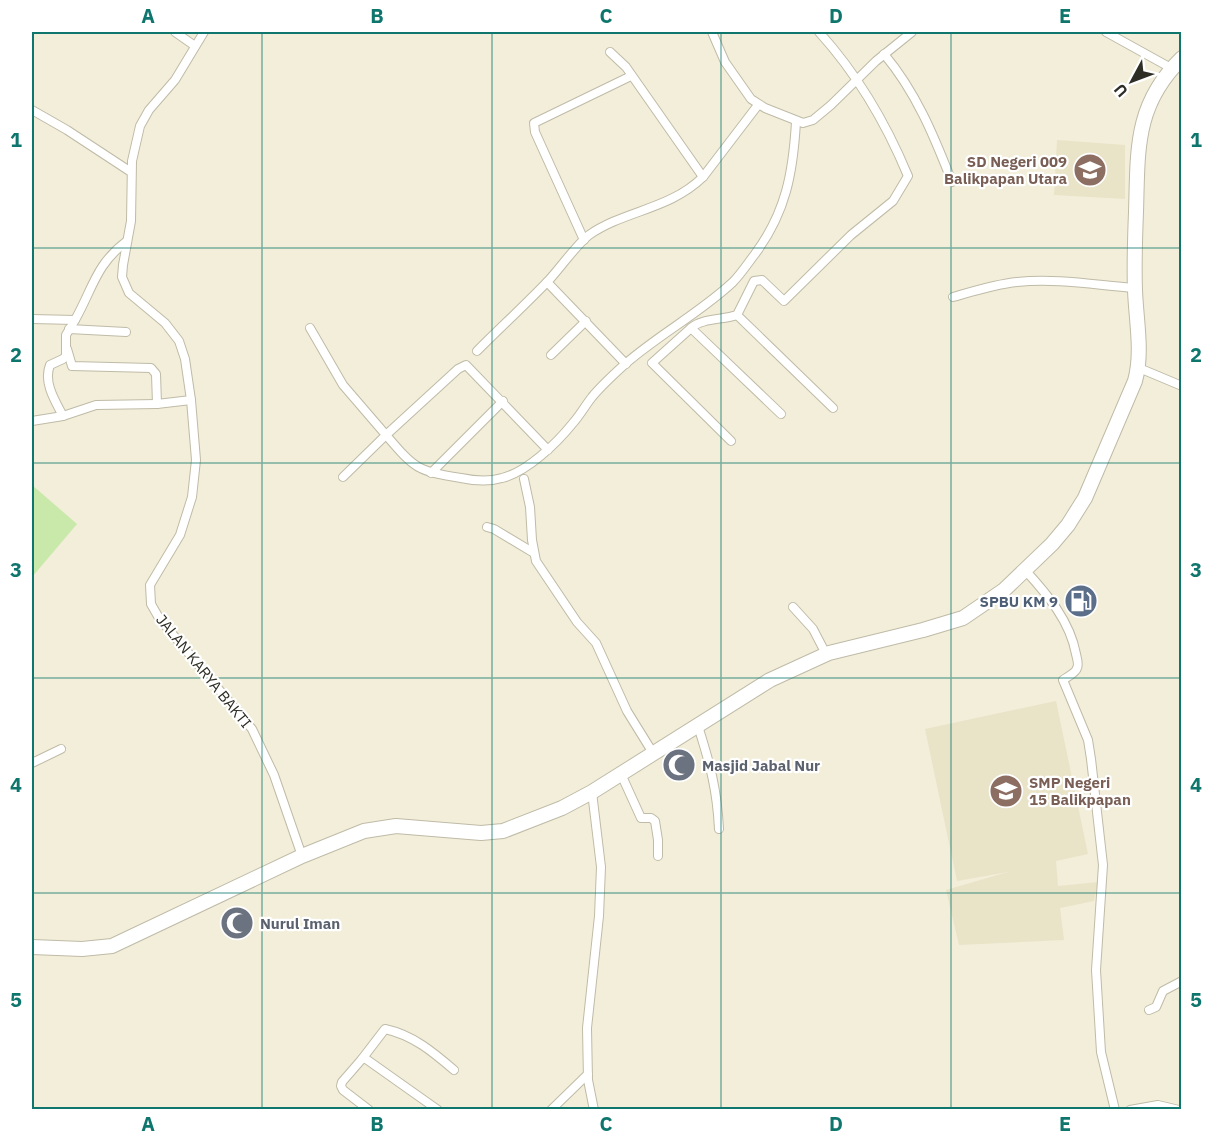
<svg xmlns="http://www.w3.org/2000/svg" width="1213" height="1141" viewBox="0 0 1213 1141" font-family="'IBM Plex Sans',sans-serif">
  <style>
    .built { fill: #e9e3c8 }
    .green { fill: #c9e9aa }
    .lines { fill: none; stroke-linecap: round; stroke-linejoin: round }
    .street-casing { stroke: #bfbba7; stroke-width: 10 }
    .highway-casing { stroke: #bfbba7; stroke-width: 16 }
    .street { stroke: #fff; stroke-width: 8 }
    .highway { stroke: #fff; stroke-width: 14 }
    .grid { fill: none; stroke: #0f766e; stroke-width: 1.5; stroke-opacity: 0.55 }
    .labels { text-anchor: middle; dominant-baseline: central; stroke-width: 4.5; stroke-linejoin: round; paint-order: stroke }
    .education-label { font-size: 15px; font-weight: bold; fill: #785e54; stroke: #fff; text-anchor: end }
    .service-label { font-size: 15px; font-weight: bold; fill: #4e5e75; stroke: #fff; text-anchor: end }
    .street-label { font-size: 15px; fill: #2f2e26; stroke: #fff }
    .worship-label { font-size: 15px; font-weight: bold; fill: #5b616d; stroke: #fff; text-anchor: start }
    .neatline { fill: none; stroke: #0f766e; stroke-width: 2 }
    .grid-label { font-size: 20px; text-anchor: middle; font-weight: bold; fill: #0f766e }
  </style>
  <rect width="100%" height="100%" fill="#f2eed9"/>
  <g class="built">
    <polygon points="1057,140 1125,145 1125,199 1054,195"/>
    <polygon points="1056,701 1088,854 1056,861 1058,886 1098,882 1094,901 1060,908 1064,940 959,945 946,890 1008,872 957,881 925,729"/>
  </g>
  <polygon class="green" points="32,485 77,524 32,577"/>
  <g class="lines">
    <defs>
      <g id="street">
        <polyline points="175,32 195,46"/>
        <polyline points="204,32 175,80 149,110 140,126 132,161 131,221 123,265 122,277 129,293 165,323 179,341 185,359 191,400 196,460 192,497 180,535 150,585 151,604 159,618 252,729 274,775 302,856"/>
        <polyline points="712,32 725,62 751,99 765,108 803,123 813,120 831,105 876,61 912,32"/>
        <polyline points="1106,32 1171,68"/>
        <polyline points="610,52 626,67 703,177"/>
        <path d="M884 54C916 92 934 136 952 182"/>
        <polyline points="32,110 67,130 131,172"/>
        <polyline points="584,240 535,132 534,123 631,76"/>
        <polyline points="547,282 626,364"/>
        <path d="M953 297C974 291 996 284 1017 282 1057 278 1095 285 1134 288"/>
        <polyline points="737,315 833,408"/>
        <path d="M32 319 75 320C93 288 96 264 127 241"/>
        <polyline points="310,328 343,385 386,435 343,477"/>
        <polyline points="691,328 652,363 731,441"/>
        <polyline points="69,329 126,332"/>
        <polyline points="67,349 72,366 151,368 156,374 157,404 191,400"/>
        <path d="M477 351C501 327 526 304 549 280 560 268 578 243 589 235 625 210 669 210 703 177L758 105"/>
        <polyline points="551,355 586,321"/>
        <polyline points="1139,368 1182,386"/>
        <path d="M781 414 691 328C702 318 723 320 737 315L754 281 762 280 784 301 851 235 893 201 908 176C886 123 858 75 819 32"/>
        <polyline points="63,416 96,405 157,404"/>
        <path d="M32 421 63 416C55 401 43 382 50 365L63 359 66 356V335L75 320"/>
        <path d="M548 450 466 365 458 369 386 435C415 469 417 471 461 478 475 481 489 482 502 478 527 472 557 443 573 423 580 415 585 406 592 397 601 386 613 375 624 365 658 335 700 313 733 282 741 274 748 263 755 254 786 212 793 173 796 122"/>
        <polyline points="431,473 503,401"/>
        <polyline points="524,479 530,507 532,540 536,561 577,622 596,643 627,711 653,753"/>
        <polyline points="487,527 494,529 534,553"/>
        <path d="M1025 570C1047 594 1070 621 1076 654 1077 658 1079 665 1077 668 1076 673 1067 677 1063 680L1088 740 1091 759 1103 865 1096 970 1101 1052 1115 1110"/>
        <polyline points="793,607 813,629 826,654"/>
        <path d="M698 726C710 764 717 789 719 829"/>
        <polyline points="32,763 61,749"/>
        <polyline points="621,774 641,818 651,818 655,821 658,840 658,856"/>
        <polyline points="592,792 601,867 599,916 587,1028 588,1080 594,1110"/>
        <polyline points="1149,1010 1156,1007 1163,991 1182,981"/>
        <path d="M362 1059 385 1029C413 1035 433 1052 454 1070"/>
        <polyline points="369,1110 343,1090 341,1086 342,1082 362,1059 366,1059 438,1110"/>
        <polyline points="551,1110 588,1074"/>
        <polyline points="1130,1110 1158,1105 1179,1110"/>
      </g>
      <path id="highway" d="M32 947 82 949 112 946 302 856 364 831 396 826 481 833 503 831 562 808 592 792 770 680 829 653 923 630 963 618 1004 590 1052 544 1068 525 1085 498 1135 381C1143 352 1136 320 1135 290 1134 264 1135 237 1136 212 1138 150 1134 105 1182 58"/>
    </defs>
    <use href="#street" class="street-casing"/>
    <use href="#highway" class="highway-casing"/>
    <use href="#street" class="street"/>
    <use href="#highway" class="highway"/>
  </g>
  <path class="grid" d="M262 32V1110M492 32V1110M721 32V1110M951 32V1110M32 248H1182M32 463H1182M32 678H1182M32 893H1182"/>
  <defs>
    <symbol id="school-disc" viewBox="-11 -11 22 22"><circle r="9.5" fill="#8d6e63" stroke="#fff"/><path d="M0-5L7-2L0 1L-7-2ZM-4 1L0 2.5L4 1V4Q0 6-4 4Z" fill="#fff"/></symbol>
    <symbol id="fuel-disc" viewBox="-11 -11 22 22"><circle r="9.5" fill="#5c6f8a" stroke="#fff"/><path d="M-5.5-6h7V0h2V4h1.3V-2.5L3-4.5l.8-.8L6-3V5H2.5V1h-1V6h-7ZM-4.2-4.7v3.2H.2V-4.7Z" fill="#fff"/></symbol>
    <symbol id="mosque-disc" viewBox="-11 -11 22 22"><circle r="9.5" fill="#6b7280" stroke="#fff"/><path d="M3.5-4.9A6 6 0 1 0 3.5 4.9A5 5 0 1 1 3.5-4.9Z" fill="#fff"/></symbol>
  </defs>
  <g fill-rule="evenodd">
    <use href="#school-disc" x="1071" y="151" width="38" height="38"/>
    <use href="#fuel-disc" x="1062" y="582" width="38" height="38"/>
    <use href="#mosque-disc" x="660" y="746" width="38" height="38"/>
    <use href="#school-disc" x="987" y="772" width="38" height="38"/>
    <use href="#mosque-disc" x="218" y="904" width="38" height="38"/>
  </g>
  <g class="labels">
    <g class="education-label">
      <text x="1067" y="161">SD Negeri 009<tspan x="1067" dy="17">Balikpapan Utara</tspan></text>
      <text x="1029" y="782" text-anchor="start">SMP Negeri<tspan x="1029" dy="17">15 Balikpapan</tspan></text>
    </g>
    <g class="service-label">
      <text x="1058" y="601">SPBU KM 9</text>
    </g>
    <g class="street-label">
      <text transform="translate(204 671) rotate(51)">JALAN KARYA BAKTI</text>
    </g>
    <g class="worship-label">
      <text x="702" y="765">Masjid Jabal Nur</text>
      <text x="260" y="923">Nurul Iman</text>
    </g>
  </g>
  <rect width="1213" height="1141" fill="none" stroke="#ffffff" stroke-width="66"/>
  <g transform="translate(1132 81) rotate(229)" stroke="#ffffff" stroke-width="4.5" paint-order="stroke">
  <path d="M0-4.5L10 22L0 15L-10 22Z" fill="#2f2e26"/>
  <text y="-9" font-size="16" font-weight="bold" text-anchor="middle" fill="#2f2e26">U</text>
  </g>
  <rect x="33" y="33" width="1147" height="1075" class="neatline"/>
  <g class="grid-label">
    <text x="148" y="23">A</text>
    <text x="377" y="23">B</text>
    <text x="606" y="23">C</text>
    <text x="836" y="23">D</text>
    <text x="1065" y="23">E</text>
    <text x="16" y="147">1</text>
    <text x="1196" y="147">1</text>
    <text x="16" y="362">2</text>
    <text x="1196" y="362">2</text>
    <text x="16" y="577">3</text>
    <text x="1196" y="577">3</text>
    <text x="16" y="792">4</text>
    <text x="1196" y="792">4</text>
    <text x="16" y="1007">5</text>
    <text x="1196" y="1007">5</text>
    <text x="148" y="1131">A</text>
    <text x="377" y="1131">B</text>
    <text x="606" y="1131">C</text>
    <text x="836" y="1131">D</text>
    <text x="1065" y="1131">E</text>
  </g>
</svg>
